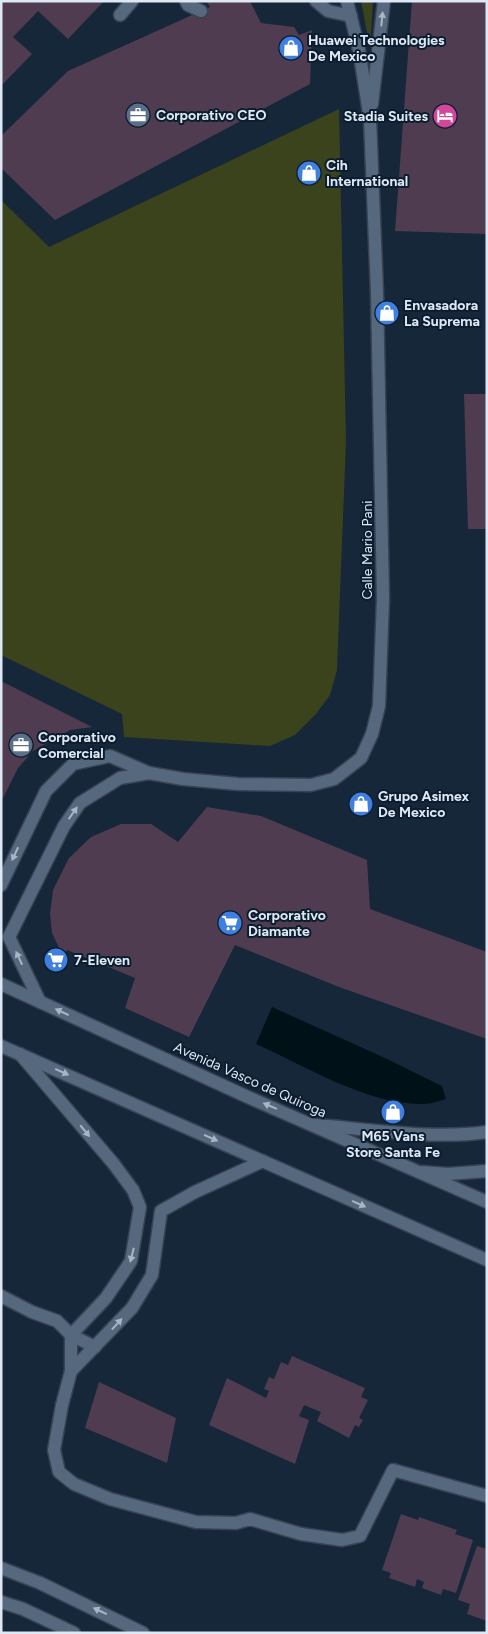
<svg xmlns="http://www.w3.org/2000/svg" width="488" height="1634" viewBox="0 0 488 1634" font-family="Figtree,sans-serif">
  <style>
    .green { fill: #3a431b }
    .water { fill: #001217 }
    .building { fill: #4f3c51 }
    .lines { fill: none; stroke-linecap: round; stroke-linejoin: round }
    .service-casing { stroke: #374353; stroke-width: 15 }
    .minor-casing { stroke: #374353; stroke-width: 15 }
    .tertiary-casing { stroke: #374353; stroke-width: 15 }
    .secondary-casing { stroke: #374353; stroke-width: 15 }
    .service { stroke: #55687e; stroke-width: 12 }
    .minor { stroke: #55687e; stroke-width: 12 }
    .tertiary { stroke: #55687e; stroke-width: 12 }
    .secondary { stroke: #55687e; stroke-width: 12 }
    .oneway { fill: #a7b5c5 }
    .labels { text-anchor: middle; dominant-baseline: central; stroke-width: 4; stroke-linejoin: round; paint-order: stroke }
    .poi-label { font-size: 14px; font-weight: bold; fill: #dde8f4; stroke: #0c1d2f; text-anchor: start }
    .street-label { font-size: 14px; fill: #dde8f4; stroke: #0c1d2f }
  </style>
  <rect width="100%" height="100%" fill="#162739"/>
  <g class="green">
    <polygon points="361,1 373,1 370,48"/>
    <polygon points="339,109 346,441 337,670 330,695 316,714 295,735 270,746 124,737 122,714 1,655 1,200 49,247"/>
  </g>
  <path class="water" d="M272 1007 385 1058 442 1086 446 1099C439 1101 431 1104 423 1104 368 1105 305 1066 256 1044Z"/>
  <g class="building">
    <polygon points="1,1 104,1 68,39 38,11 13,37 32,54 1,86"/>
    <polygon points="206,1 250,1 261,23 294,27 299,35 312,30 310,84 55,220 1,168 1,136 68,71 210,7"/>
    <polygon points="412,1 487,1 487,234 395,231"/>
    <polygon points="464,394 487,394 487,529 468,529"/>
    <polygon points="1,681 92,727 70,730 33,751 18,768 1,802"/>
    <polygon points="207,807 261,816 367,860 370,909 487,952 487,1039 339,987 235,945 189,1037 125,1008 135,978 67,950 63,956 52,933 50,914 53,890 69,858 91,837 121,824 151,824 178,842"/>
    <polygon points="292,1356 365,1388 361,1397 368,1400 359,1418 363,1420 359,1427 355,1425 349,1438 317,1421 321,1412 304,1405 299,1416 309,1420 295,1464 209,1425 227,1378 266,1398 269,1391 264,1389 269,1377 274,1379 281,1362 288,1365"/>
    <polygon points="99,1382 176,1418 167,1463 85,1428"/>
    <polygon points="401,1514 418,1520 419,1517 457,1530 455,1534 473,1540 456,1593 443,1589 441,1595 422,1588 424,1582 417,1579 415,1587 389,1578 391,1573 382,1570"/>
    <polygon points="477,1546 487,1549 487,1621 467,1614 470,1604 458,1600"/>
  </g>
  <g class="lines">
    <defs>
      <g id="service">
        <polyline points="186,1 188,5 201,11"/>
        <polyline points="316,1 328,11 351,16"/>
        <polyline points="120,15 132,1"/>
        <polyline points="20,1054 113,1163 133,1190 140,1207 131,1261 106,1298 71,1335 71,1371 62,1405 54,1450 59,1472 74,1484 110,1499 196,1522 236,1523 250,1519 301,1534 342,1540 360,1536 393,1470 487,1496"/>
        <polyline points="422,1172 448,1174 487,1171"/>
        <polyline points="1,1296 32,1312 57,1321 71,1335 95,1347"/>
        <polyline points="71,1371 132,1308 152,1275 161,1211 195,1192 263,1161"/>
      </g>
      <g id="minor">
        <polyline points="372,104 384,1"/>
        <polyline points="1,885 46,791 73,764 110,756 149,773 183,779 238,784 311,785 334,779 361,758 372,734 379,706 383,599 377,292 370,119 359,50 347,1"/>
        <polyline points="40,1002 9,937 64,826 80,803 120,778 149,773"/>
      </g>
      <g id="tertiary">
        <path d="M315 1125C371 1129 431 1140 487 1132"/>
        <polyline points="1,1602 23,1609 74,1633"/>
      </g>
      <g id="secondary">
        <polyline points="1,984 250,1098 487,1202"/>
        <polyline points="1,1046 487,1260"/>
        <polyline points="1,1568 40,1583 143,1633"/>
      </g>
    </defs>
    <use href="#service" class="service-casing"/>
    <use href="#minor" class="minor-casing"/>
    <use href="#tertiary" class="tertiary-casing"/>
    <use href="#secondary" class="secondary-casing"/>
    <use href="#service" class="service"/>
    <use href="#minor" class="minor"/>
    <use href="#tertiary" class="tertiary"/>
    <use href="#secondary" class="secondary"/>
  </g>
  <defs><path id="oneway-solid" d="M-6-.8H1V-3.2L6.5 0L1 3.2V.8H-6Z" transform="scale(1.25)"/></defs>
  <g class="oneway">
    <use href="#oneway-solid" transform="translate(382 19) rotate(-84)"/>
    <use href="#oneway-solid" transform="translate(73 813) rotate(-55)"/>
    <use href="#oneway-solid" transform="translate(15 854) rotate(115)"/>
    <use href="#oneway-solid" transform="translate(19 958) rotate(-115)"/>
    <use href="#oneway-solid" transform="translate(62 1012) rotate(-155)"/>
    <use href="#oneway-solid" transform="translate(62 1072) rotate(24)"/>
    <use href="#oneway-solid" transform="translate(270 1106) rotate(-157)"/>
    <use href="#oneway-solid" transform="translate(85 1131) rotate(50)"/>
    <use href="#oneway-solid" transform="translate(211 1138) rotate(24)"/>
    <use href="#oneway-solid" transform="translate(359 1204) rotate(24)"/>
    <use href="#oneway-solid" transform="translate(132 1255) rotate(104)"/>
    <use href="#oneway-solid" transform="translate(117 1324) rotate(-47)"/>
    <use href="#oneway-solid" transform="translate(100 1611) rotate(-155)"/>
  </g>
  <defs>
    <symbol id="shop-disc" viewBox="-11 -11 22 22"><circle r="9.5" fill="#3f7fe0" stroke="#0c1d2f"/><path d="M-5-2.5h2.3a2.7 3.5 0 0 1 5.4 0H5L5.5 6h-11ZM-1.5-2.5h3a1.5 2.3 0 0 0-3 0Z" fill="#fff"/></symbol>
    <symbol id="office-disc" viewBox="-11 -11 22 22"><circle r="9.5" fill="#5c6f8a" stroke="#0c1d2f"/><path d="M-6-3h4V-5.5h4V-3h4V5H-6ZM-1-4.5V-3h2v-1.5ZM-6 0V1H6V0Z" fill="#fff"/></symbol>
    <symbol id="hotel-disc" viewBox="-11 -11 22 22"><circle r="9.5" fill="#d1479c" stroke="#0c1d2f"/><path d="M-6-4.5h1.5V1H6V5H4.5V3h-9V5H-6ZM-4 0a1.8 1.8 0 1 1 3.6 0ZM.5 0V-2.5h3Q6-2.5 6 0Z" fill="#fff"/></symbol>
    <symbol id="supermarket-disc" viewBox="-11 -11 22 22"><circle r="9.5" fill="#3f7fe0" stroke="#0c1d2f"/><path d="M-6-5.5h2.5l.6 2H6L4.5 2H-2.5L-4.4-4H-6ZM-1.5 3.2a1.3 1.3 0 1 0 .1 0ZM3 3.2a1.3 1.3 0 1 0 .1 0Z" fill="#fff"/></symbol>
  </defs>
  <g fill-rule="evenodd">
    <use href="#shop-disc" x="277" y="34" width="28" height="28"/>
    <use href="#office-disc" x="124" y="101" width="28" height="28"/>
    <use href="#hotel-disc" x="431" y="102" width="28" height="28"/>
    <use href="#shop-disc" x="295" y="159" width="28" height="28"/>
    <use href="#shop-disc" x="373" y="299" width="28" height="28"/>
    <use href="#office-disc" x="7" y="731" width="28" height="28"/>
    <use href="#shop-disc" x="347" y="790" width="28" height="28"/>
    <use href="#supermarket-disc" x="216" y="909" width="28" height="28"/>
    <use href="#supermarket-disc" x="42" y="946" width="28" height="28"/>
    <use href="#shop-disc" x="379" y="1098" width="28" height="28"/>
  </g>
  <g class="labels">
    <g class="poi-label">
      <text x="308" y="40">Huawei Technologies<tspan x="308" dy="16">De Mexico</tspan></text>
      <text x="156" y="115">Corporativo CEO</text>
      <text x="428" y="116" text-anchor="end">Stadia Suites</text>
      <text x="326" y="165">Cih<tspan x="326" dy="16">International</tspan></text>
      <text x="404" y="305">Envasadora<tspan x="404" dy="16">La Suprema</tspan></text>
      <text x="38" y="737">Corporativo<tspan x="38" dy="16">Comercial</tspan></text>
      <text x="378" y="796">Grupo Asimex<tspan x="378" dy="16">De Mexico</tspan></text>
      <text x="248" y="915">Corporativo<tspan x="248" dy="16">Diamante</tspan></text>
      <text x="74" y="960">7-Eleven</text>
      <text x="393" y="1136" text-anchor="middle">M65 Vans<tspan x="393" dy="16">Store Santa Fe</tspan></text>
    </g>
    <g class="street-label">
      <text transform="translate(367 550) rotate(-90)">Calle Mario Pani</text>
      <text transform="translate(250 1080) rotate(24)">Avenida Vasco de Quiroga</text>
    </g>
  </g>
  <rect width="488" height="1634" fill="none" stroke="#dde8f4" stroke-width="5"/>
</svg>
